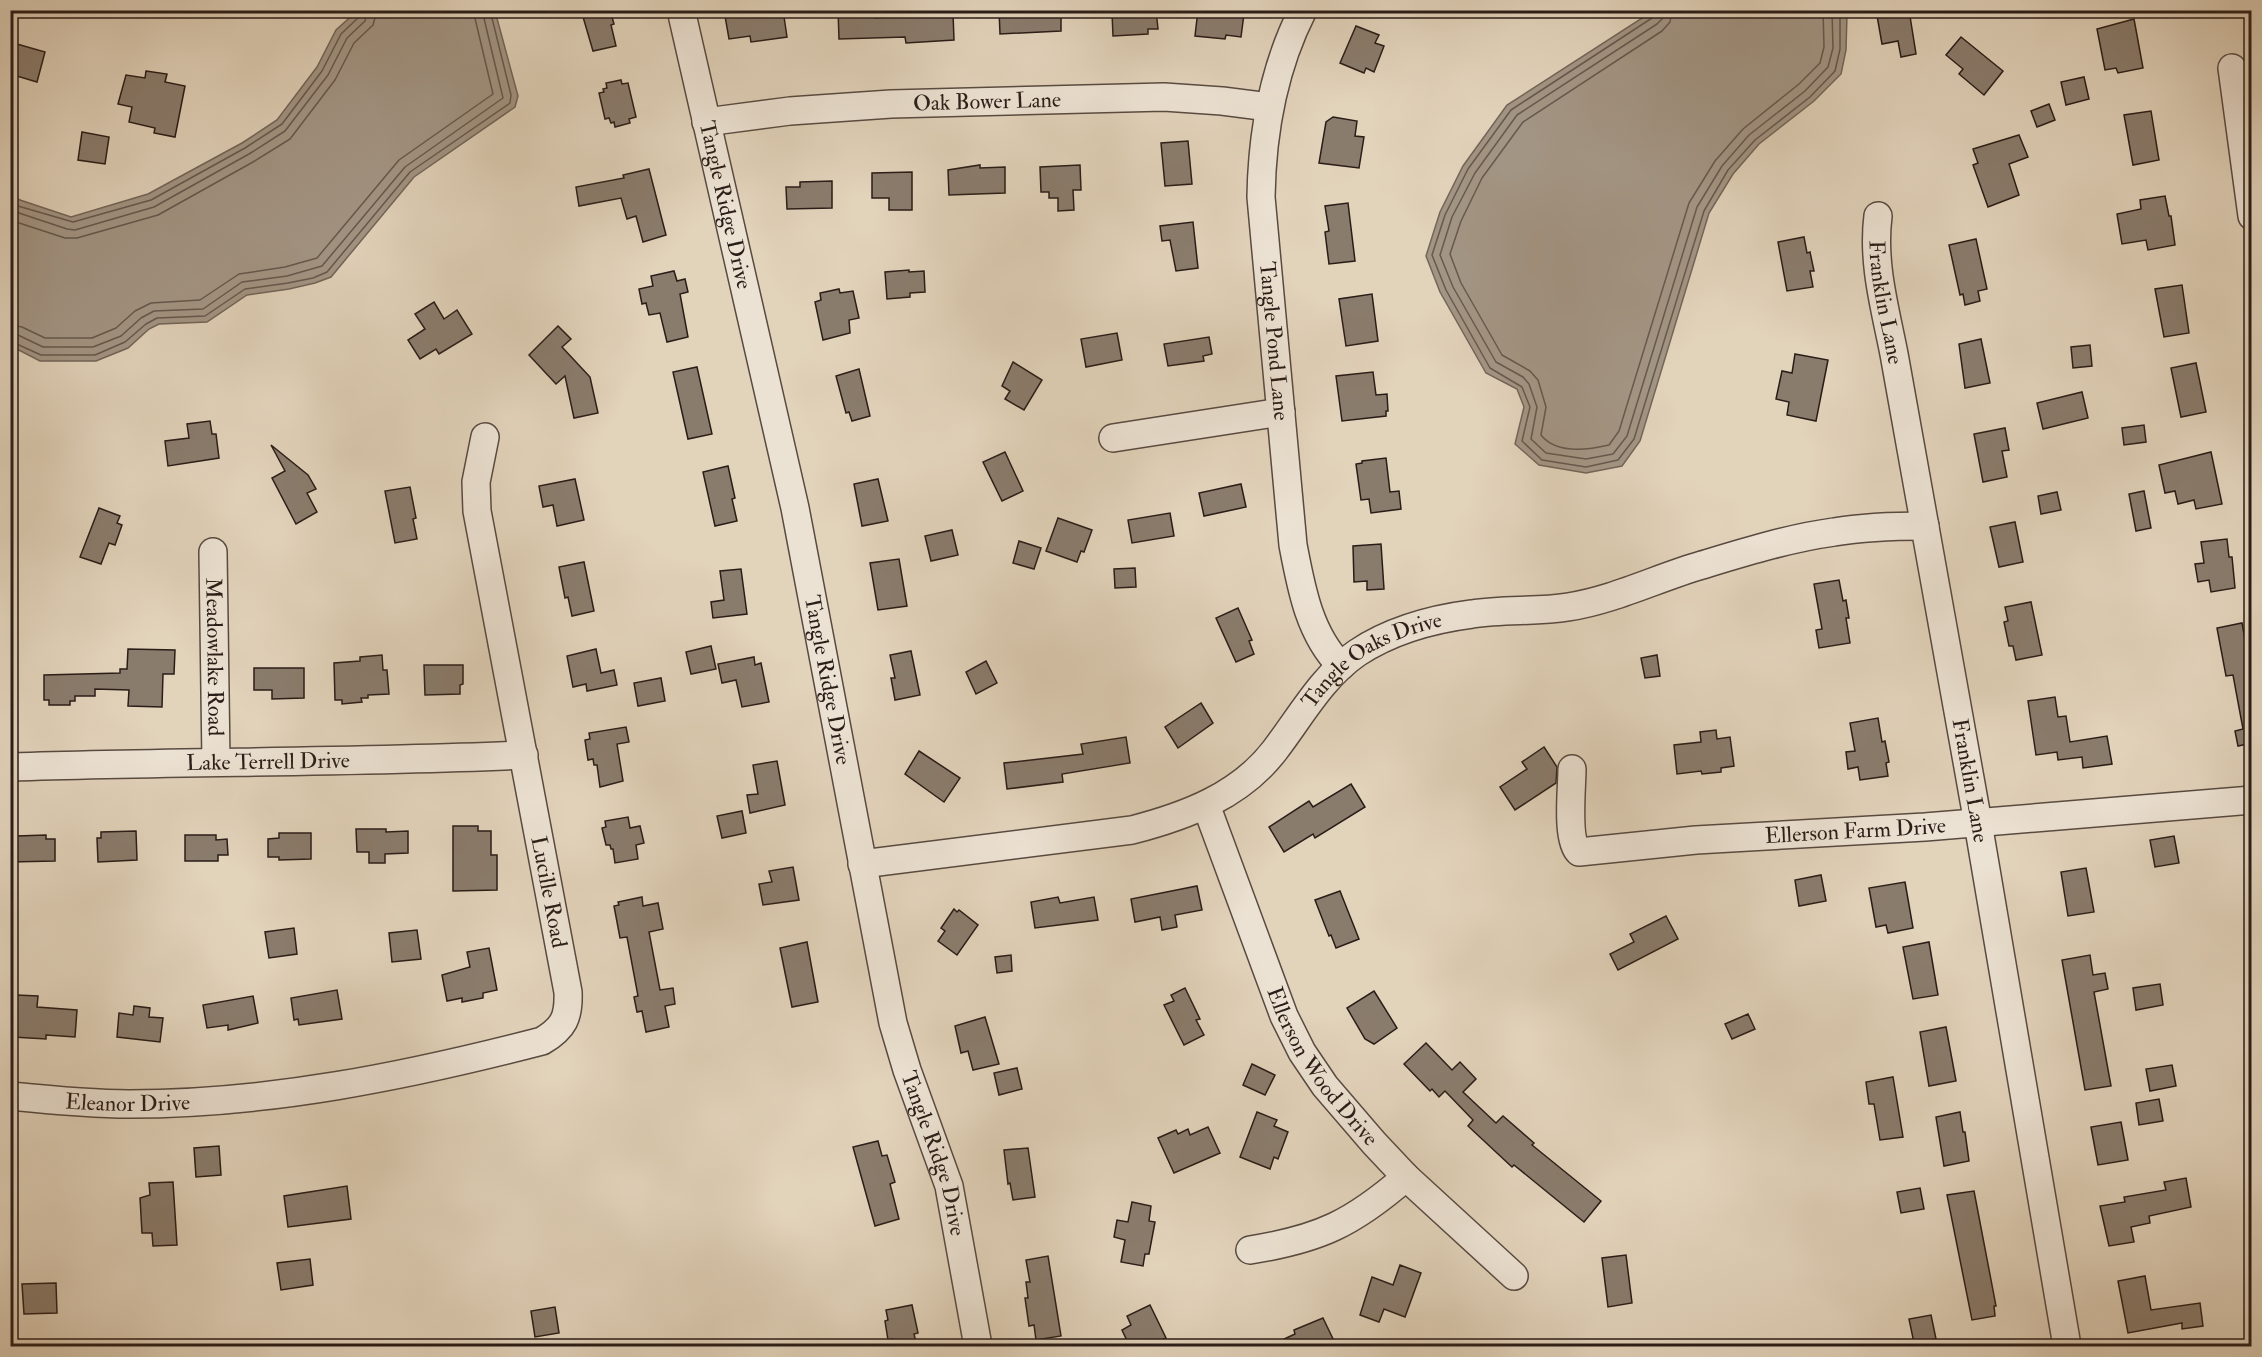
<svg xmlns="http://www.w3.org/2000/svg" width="2262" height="1357" viewBox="0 0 2262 1357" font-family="'IM FELL Double Pica',serif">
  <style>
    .water { fill: #a39584; stroke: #736559; stroke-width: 1.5 }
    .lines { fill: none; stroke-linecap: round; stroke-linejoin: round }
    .shore { stroke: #66594e; stroke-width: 1.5 }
    .building { fill: #8a7c6d; stroke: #2a1d18; stroke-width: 1.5 }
    .minor-casing { stroke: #584a41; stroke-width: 30 }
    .minor { stroke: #ece2d3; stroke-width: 27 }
    .labels { text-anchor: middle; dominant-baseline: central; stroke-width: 5; stroke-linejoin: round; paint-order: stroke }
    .street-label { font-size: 22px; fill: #2a1d18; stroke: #ece2d3 }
  </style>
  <rect width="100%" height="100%" fill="#e2d3bb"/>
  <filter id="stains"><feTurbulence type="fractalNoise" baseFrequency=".00333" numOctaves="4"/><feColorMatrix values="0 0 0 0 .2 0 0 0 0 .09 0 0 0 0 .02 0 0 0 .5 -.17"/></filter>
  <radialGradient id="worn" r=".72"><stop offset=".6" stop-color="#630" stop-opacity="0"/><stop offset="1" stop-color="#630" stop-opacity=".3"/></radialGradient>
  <g class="water">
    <polygon points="357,11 495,11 518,96 515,107 414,177 331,277 315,283 289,289 247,295 207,322 159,324 149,329 128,348 96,361 40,361 11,346 11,194 20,200 71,217 148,194 242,143 277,120 317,67 336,30"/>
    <polygon points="1653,11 1845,11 1847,15 1846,50 1841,74 1814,101 1759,144 1733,174 1709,213 1640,441 1622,466 1586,473 1539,465 1515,444 1524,407 1517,389 1486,373 1440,292 1426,256 1440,212 1463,166 1507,105"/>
  </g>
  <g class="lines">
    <g class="shore">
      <polyline points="1655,10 1652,18 1511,110 1468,169 1445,215 1432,255 1446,290 1490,368 1522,387 1530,407 1522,441 1542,460 1586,467 1618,460 1634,439 1704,211 1728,170 1755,140 1810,97 1835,71 1840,49 1840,10"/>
      <polyline points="1663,10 1662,19 1657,24 1517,115 1475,173 1452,217 1440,255 1453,287 1496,362 1523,377 1529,384 1537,407 1531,439 1546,453 1586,459 1613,454 1627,436 1697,207 1722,166 1749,135 1805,91 1828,67 1833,48 1832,10"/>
      <path d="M1672 10 1670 22 1662 31 1523 122 1482 178 1461 221 1450 254 1461 283 1502 355 1530 371 1538 380 1546 407 1541 435C1556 454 1588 450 1609 445L1619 431 1689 203 1715 161 1743 129 1799 84 1820 63 1824 47 1823 10"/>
      <polyline points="10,201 18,206 73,222 151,200 245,148 282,124 322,71 341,34 359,17 360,10"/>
      <polyline points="10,210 67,229 75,230 154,207 249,154 285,131 328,75 347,38 365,21 368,10"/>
      <polyline points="10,220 65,238 77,238 158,215 253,162 290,139 335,80 354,43 373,25 377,10"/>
      <polyline points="10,325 22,327 45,338 92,338 116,328 135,311 151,303 200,300 239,274 285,267 317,258 399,160 493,94 473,10"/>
      <polyline points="10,334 18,335 43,347 93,347 121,336 141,318 154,311 203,309 242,282 287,276 322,266 405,167 503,98 482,10"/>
      <polyline points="10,341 41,355 95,355 125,342 146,324 157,318 205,316 245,289 288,283 313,278 327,272 410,172 510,103 511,95 490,10"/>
    </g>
  </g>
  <g class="building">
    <polygon points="581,10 610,10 614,24 611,25 616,46 593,51"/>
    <polygon points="761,10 783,10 787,37 751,42 750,36 729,39 725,16"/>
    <polygon points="838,10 875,10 875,18 953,13 954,40 906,43 905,37 839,39"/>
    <polygon points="999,10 1061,10 1061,31 1000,34"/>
    <polygon points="1156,10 1158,29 1148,29 1148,34 1113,36 1112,13"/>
    <polygon points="1198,10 1218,10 1244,14 1241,37 1226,35 1225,39 1195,36"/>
    <polygon points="1876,10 1909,10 1916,54 1901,57 1898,41 1882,44"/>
    <polygon points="2134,19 2143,68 2118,73 2116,68 2105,70 2097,29"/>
    <polygon points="1356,26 1379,35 1375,43 1384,46 1374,72 1366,68 1364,73 1340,63"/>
    <polygon points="1961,37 2003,71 1984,95 1959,74 1963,69 1946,55"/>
    <polygon points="10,42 45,52 37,82 10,74"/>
    <polygon points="146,71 167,74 165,82 185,86 175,137 154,133 155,128 129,122 132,107 118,104 126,75 145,78"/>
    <polygon points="2084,77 2089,99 2066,105 2061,82"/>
    <polygon points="621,80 622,84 628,83 636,117 629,119 630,123 615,127 614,122 611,123 609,118 605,119 599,93 604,92 603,89 607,88 606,83"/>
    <polygon points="2049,104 2055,120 2037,127 2031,111"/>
    <polygon points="2151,111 2159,160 2133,165 2124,115"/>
    <polygon points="1333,117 1357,121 1355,136 1364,137 1359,168 1319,163 1326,122"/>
    <polygon points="82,132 109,137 105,164 78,160"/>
    <polygon points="2019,135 2028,157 2009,164 2019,195 1988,207 1973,165 1978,163 1973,149"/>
    <polygon points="1188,141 1192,184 1165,186 1161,143"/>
    <polygon points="980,165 980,168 1005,167 1005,193 949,195 948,170"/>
    <polygon points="1080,165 1081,190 1073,190 1074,210 1058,211 1058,198 1049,198 1049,192 1041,192 1040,167"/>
    <polygon points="649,169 666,235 643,242 636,216 627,219 621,198 579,206 576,187 624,178 623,175"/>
    <polygon points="912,172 912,210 889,210 889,198 872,198 872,173"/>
    <polygon points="832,181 832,208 787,209 786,187 800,187 800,182"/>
    <polygon points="2165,196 2169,216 2171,216 2175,245 2148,250 2146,240 2122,244 2117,214 2141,209 2140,200"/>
    <polygon points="1348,203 1355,261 1329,264 1325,232 1329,231 1325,206"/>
    <polygon points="1193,222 1198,268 1176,271 1170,240 1162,241 1160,226"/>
    <polygon points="1804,237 1807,253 1810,252 1814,271 1810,271 1813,287 1787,291 1778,242"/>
    <polygon points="1976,239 1987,289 1978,291 1980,301 1965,305 1963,294 1960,295 1949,245"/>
    <polygon points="909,270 909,272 924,271 925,292 910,293 910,297 887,299 885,272"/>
    <polygon points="674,271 677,281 685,279 688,292 680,294 688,337 667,342 660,313 649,315 646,303 642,304 639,289 653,286 651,276"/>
    <polygon points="2182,285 2189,333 2164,337 2155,289"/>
    <polygon points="839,289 840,293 853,291 859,318 849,320 850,333 823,340 815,302 821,300 820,293"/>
    <polygon points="1372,294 1378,341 1346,346 1339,299"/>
    <polygon points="434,302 444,319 457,310 472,334 439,354 436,349 420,359 408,340 425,329 415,314"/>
    <polygon points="558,326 571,339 562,347 590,377 598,413 574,418 565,376 556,384 529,355"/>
    <polygon points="1117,333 1122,360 1086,367 1081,339"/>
    <polygon points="1209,337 1212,354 1203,356 1204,361 1168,366 1164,344"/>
    <polygon points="1981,339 1990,383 1965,388 1959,344"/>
    <polygon points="2090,345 2092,366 2073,368 2071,347"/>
    <polygon points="1795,354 1828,360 1816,421 1787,415 1789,402 1776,399 1782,371 1792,373"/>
    <polygon points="1013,362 1042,380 1024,410 1005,399 1010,391 1002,386"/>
    <polygon points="2196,363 2206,412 2181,417 2171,368"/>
    <polygon points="697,367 712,434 688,439 673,372"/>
    <polygon points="859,369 870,416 852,421 849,412 846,413 836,376"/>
    <polygon points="1373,372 1376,395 1387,394 1388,411 1386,411 1386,416 1342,421 1336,376"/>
    <polygon points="2082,392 2088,418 2043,429 2037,403"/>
    <polygon points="210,421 212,434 216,434 219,458 168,466 165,441 189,438 187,424"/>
    <polygon points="2144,425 2146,442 2124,445 2122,428"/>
    <polygon points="2005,428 2009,450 2002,451 2007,477 1983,482 1974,434"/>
    <polygon points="271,445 308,475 316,489 307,493 317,512 296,524 272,478 285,471"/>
    <polygon points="1005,452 1023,491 1002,501 983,462"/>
    <polygon points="2211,452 2222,504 2196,509 2194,500 2178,504 2175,491 2165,493 2159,465"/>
    <polygon points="1386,458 1390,492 1399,491 1401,509 1371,513 1369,499 1361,500 1356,464 1362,463 1362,461"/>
    <polygon points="728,466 735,498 732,499 737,521 715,526 703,472"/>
    <polygon points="575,479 584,520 557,526 553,505 543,507 539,486"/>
    <polygon points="878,479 888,521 862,526 854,484"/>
    <polygon points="1241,484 1246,507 1204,516 1199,493"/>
    <polygon points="410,487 416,518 413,519 417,539 395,543 385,491"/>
    <polygon points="2144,491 2151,528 2136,531 2129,494"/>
    <polygon points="2057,492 2061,510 2041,514 2038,496"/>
    <polygon points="99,508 120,516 117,523 122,525 115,545 109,543 101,564 80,557"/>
    <polygon points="1170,513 1174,536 1132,543 1128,520"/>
    <polygon points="1058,518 1092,530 1084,552 1081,551 1077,562 1046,551"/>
    <polygon points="2015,522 2023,562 1999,567 1990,527"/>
    <polygon points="952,530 958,555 931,561 925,536"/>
    <polygon points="2227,539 2229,557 2232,557 2235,588 2211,592 2209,580 2198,582 2195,564 2204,563 2201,542"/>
    <polygon points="1019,541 1041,548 1034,569 1013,563"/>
    <polygon points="1381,544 1384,589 1367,590 1367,581 1354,582 1353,546"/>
    <polygon points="899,559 907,606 878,610 870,563"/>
    <polygon points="584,562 594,611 572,616 568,597 565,598 559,567"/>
    <polygon points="1135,568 1136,587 1115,588 1114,569"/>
    <polygon points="741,569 747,614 713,618 711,602 724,600 720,571"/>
    <polygon points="1839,580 1843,601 1846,600 1849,618 1846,618 1850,643 1819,648 1816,630 1822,629 1814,584"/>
    <polygon points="2031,602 2042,655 2016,660 2013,646 2009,646 2004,622 2008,621 2005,607"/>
    <polygon points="1238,608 1252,640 1249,641 1254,654 1236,662 1216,618"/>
    <polygon points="2242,623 2252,676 2252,743 2238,746 2235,731 2243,729 2233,675 2226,676 2217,628"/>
    <polygon points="711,646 716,669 691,674 686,652"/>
    <polygon points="128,649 175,650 174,674 163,674 162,707 128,706 129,690 95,689 95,696 75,696 75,701 70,701 70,705 49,705 49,700 44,700 44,675 120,673 120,669 127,669"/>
    <polygon points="596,649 601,673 614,670 617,685 587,691 586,684 573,687 567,656"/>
    <polygon points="911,651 920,695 895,700 891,678 895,678 890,655"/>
    <polygon points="382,655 383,670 387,670 389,694 368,695 368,698 361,698 362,702 342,704 342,700 335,700 334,663 360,661 360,657"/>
    <polygon points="1657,655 1660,676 1645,678 1641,658"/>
    <polygon points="754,657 755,665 761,663 769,702 742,707 736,680 722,683 718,664"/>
    <polygon points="986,661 997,683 976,694 966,672"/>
    <polygon points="424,665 463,665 463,684 460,685 460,694 425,695"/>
    <polygon points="254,668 304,668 304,698 272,699 272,690 254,690"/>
    <polygon points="661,678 665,701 638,706 634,683"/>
    <polygon points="2055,697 2058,717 2066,716 2070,742 2107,736 2112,764 2083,768 2082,757 2058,760 2057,752 2036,755 2028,701"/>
    <polygon points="1201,703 1213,723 1178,748 1165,727"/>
    <polygon points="1878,718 1882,742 1885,741 1889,762 1886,763 1888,776 1860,780 1858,767 1848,769 1846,752 1855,751 1850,723"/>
    <polygon points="626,727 629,742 617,744 623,781 600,787 597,765 594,765 593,759 588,760 585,740 590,739 589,733"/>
    <polygon points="1716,730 1717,739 1730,737 1734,766 1721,768 1721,772 1702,774 1701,771 1677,774 1674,745 1701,742 1700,732"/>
    <polygon points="1126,737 1130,763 1062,774 1063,782 1007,789 1004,763 1083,754 1081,744"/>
    <polygon points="1544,747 1557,767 1556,783 1515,810 1500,787 1527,769 1522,762"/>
    <polygon points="919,751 960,778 944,802 905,774"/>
    <polygon points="777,761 785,805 750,813 747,795 758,794 753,765"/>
    <polygon points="1351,784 1365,807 1315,838 1313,834 1284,852 1269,827 1309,801 1313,807"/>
    <polygon points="742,811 746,833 722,838 717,816"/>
    <polygon points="628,817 630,828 640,826 644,843 636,845 638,859 615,863 613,849 611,849 610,845 606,845 602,828 606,827 605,821"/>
    <polygon points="453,826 478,826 478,831 491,831 491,855 497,855 497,890 453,891"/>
    <polygon points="356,829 386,829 386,832 408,831 408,853 385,854 385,863 369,863 369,852 357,852"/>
    <polygon points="136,831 137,860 98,862 97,838 101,838 101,832"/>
    <polygon points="279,833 311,833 311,859 279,860 279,857 268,857 268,839 279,838"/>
    <polygon points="46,835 46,839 55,839 55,861 10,862 10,840 17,840 17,836"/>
    <polygon points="185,835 216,835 216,840 227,839 228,855 218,855 218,861 185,861"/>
    <polygon points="2174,836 2179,863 2155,867 2150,840"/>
    <polygon points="793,867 799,900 763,905 759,884 772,882 769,871"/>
    <polygon points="2086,868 2094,912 2068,916 2061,872"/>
    <polygon points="1821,875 1826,901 1799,906 1795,880"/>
    <polygon points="1905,882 1913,928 1888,933 1886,925 1876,927 1869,888"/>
    <polygon points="1197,886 1202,910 1175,915 1177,927 1162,930 1160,917 1135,922 1131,899"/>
    <polygon points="1340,891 1359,939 1336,948 1331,935 1329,936 1315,900"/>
    <polygon points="642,897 643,906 658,903 663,929 649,932 660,990 673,988 675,1004 665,1006 669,1027 646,1032 642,1011 637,1012 634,997 638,996 627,937 620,938 614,906 619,905 618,902"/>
    <polygon points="1058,897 1060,903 1094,897 1098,920 1035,928 1031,902"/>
    <polygon points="954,909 957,912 959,910 978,925 957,955 938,941 945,931 941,928"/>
    <polygon points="1666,916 1678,939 1618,970 1610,954 1634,942 1630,934"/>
    <polygon points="294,928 297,954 269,958 265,932"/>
    <polygon points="417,930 421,959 392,962 389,933"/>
    <polygon points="807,942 818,1002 792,1007 780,948"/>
    <polygon points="1929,942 1938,995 1913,999 1903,947"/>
    <polygon points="489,948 497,990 483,993 483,998 462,1002 462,998 447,1001 442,975 470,967 467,952"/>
    <polygon points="1011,955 1012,971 997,973 995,957"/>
    <polygon points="2090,955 2093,975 2105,973 2108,989 2094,992 2111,1086 2085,1090 2062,960"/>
    <polygon points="2160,984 2163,1005 2136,1010 2133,988"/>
    <polygon points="1185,988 1200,1019 1196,1020 1204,1035 1184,1045 1164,1005 1174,1001 1171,995"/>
    <polygon points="337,990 342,1019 299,1025 298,1019 294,1020 291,998"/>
    <polygon points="1374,991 1397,1028 1374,1044 1365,1039 1347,1008"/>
    <polygon points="16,995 38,996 37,1007 77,1010 75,1037 46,1035 46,1039 13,1037"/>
    <polygon points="253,996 258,1023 228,1030 228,1025 207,1028 203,1005"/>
    <polygon points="134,1006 150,1008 149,1017 163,1018 160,1042 117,1037 119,1013 133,1015"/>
    <polygon points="1748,1014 1755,1029 1732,1039 1725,1024"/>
    <polygon points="985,1017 999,1064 973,1070 968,1051 961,1053 955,1026"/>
    <polygon points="1946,1027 1956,1081 1929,1086 1920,1032"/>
    <polygon points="1426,1043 1452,1070 1460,1062 1476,1079 1463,1092 1496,1123 1503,1116 1534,1143 1532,1145 1601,1201 1584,1222 1514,1165 1512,1167 1468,1126 1473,1120 1445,1091 1439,1097 1432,1089 1430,1091 1404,1064"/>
    <polygon points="1252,1064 1275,1075 1265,1095 1243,1085"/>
    <polygon points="2172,1065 2176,1086 2150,1091 2146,1069"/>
    <polygon points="1017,1068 1022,1089 999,1095 994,1073"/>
    <polygon points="1893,1077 1903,1137 1880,1140 1874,1104 1869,1104 1866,1082"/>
    <polygon points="2159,1099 2163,1121 2139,1125 2136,1103"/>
    <polygon points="1257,1112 1277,1120 1274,1126 1288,1132 1278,1159 1274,1157 1270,1169 1240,1157"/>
    <polygon points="1960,1112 1963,1132 1965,1132 1969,1161 1944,1166 1936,1117"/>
    <polygon points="2121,1122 2128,1160 2098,1165 2091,1127"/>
    <polygon points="1208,1127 1220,1153 1174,1173 1158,1138 1176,1130 1178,1134 1188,1129 1190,1135"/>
    <polygon points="878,1141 882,1156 887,1155 895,1182 890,1184 899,1219 875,1226 853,1147"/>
    <polygon points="219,1146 221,1175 196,1177 194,1148"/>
    <polygon points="1028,1148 1035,1197 1013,1200 1010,1183 1008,1184 1004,1150"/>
    <polygon points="2186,1178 2191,1207 2149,1216 2150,1223 2131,1227 2134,1242 2109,1246 2100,1206 2125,1202 2124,1197 2166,1190 2164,1182"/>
    <polygon points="173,1182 177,1245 153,1246 152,1233 142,1233 140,1198 150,1195 149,1183"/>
    <polygon points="347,1186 351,1219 288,1227 284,1196"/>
    <polygon points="1920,1188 1924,1209 1901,1213 1897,1192"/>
    <polygon points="1974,1191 1996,1306 1994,1306 1995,1316 1972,1320 1947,1195"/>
    <polygon points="1132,1202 1151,1206 1149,1221 1155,1222 1149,1254 1145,1254 1143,1266 1121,1262 1125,1240 1114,1237 1117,1220 1128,1222"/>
    <polygon points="1626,1255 1632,1303 1608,1307 1602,1258"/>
    <polygon points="1048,1256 1061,1336 1036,1340 1034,1325 1029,1326 1025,1298 1028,1298 1026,1282 1030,1282 1026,1260"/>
    <polygon points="310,1259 313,1285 281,1290 277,1263"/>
    <polygon points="1400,1265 1421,1273 1405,1317 1384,1309 1379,1322 1360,1315 1372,1277 1393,1285"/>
    <polygon points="2145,1276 2151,1310 2200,1303 2203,1326 2182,1329 2182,1323 2128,1333 2118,1281"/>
    <polygon points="56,1283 57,1313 24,1314 22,1284"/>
    <polygon points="912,1305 918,1333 914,1334 917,1347 894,1347 893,1339 888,1340 885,1321 888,1320 886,1310"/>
    <polygon points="1150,1305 1166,1338 1162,1340 1165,1347 1130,1347 1122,1330 1131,1325 1127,1316"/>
    <polygon points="555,1307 559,1333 535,1337 531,1311"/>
    <polygon points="1931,1315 1936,1339 1914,1343 1909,1319"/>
    <polygon points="1323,1318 1334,1341 1322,1347 1267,1347 1295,1334 1294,1330"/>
  </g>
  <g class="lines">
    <defs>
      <g id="minor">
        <path id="s1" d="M681 10 795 508 893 1023 907 1070 949 1186 978 1346"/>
        <path id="s2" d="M1303 10C1273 69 1262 133 1261 197L1293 545C1301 587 1309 634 1341 666"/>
        <polyline points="2232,68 2252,216"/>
        <path id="s3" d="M706 122 790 111 891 104 1164 97 1222 101 1269 107"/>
        <path id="s4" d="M1878 216C1872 263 1885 308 1894 354L1978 823 2067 1346"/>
        <polyline points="1113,438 1281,412"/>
        <path id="s5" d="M213 552 216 762"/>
        <path id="s6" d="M10 767C182 761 353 763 524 755"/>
        <path id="s7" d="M1572 769C1572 788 1566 840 1579 852L1696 840 1925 827 2252 800"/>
        <path id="s8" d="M1206 805 1284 1016 1302 1052 1325 1086 1374 1143 1406 1177 1514 1276"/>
        <path id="s9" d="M862 864 1132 830C1186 816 1240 796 1275 750 1301 716 1322 677 1357 653 1390 631 1433 619 1472 614 1504 609 1536 612 1568 607 1614 600 1657 578 1702 565 1745 552 1790 538 1834 532 1864 527 1894 526 1925 526"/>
        <path id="s10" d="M10 1096C50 1100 89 1104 129 1104 269 1104 407 1076 542 1041 564 1028 569 1017 568 992L477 511 476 482 485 437"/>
        <path d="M1250 1250C1320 1239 1353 1223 1406 1177"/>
      </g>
    </defs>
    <use href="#minor" class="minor-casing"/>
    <use href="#minor" class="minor"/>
  </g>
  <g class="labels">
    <g class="street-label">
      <text stroke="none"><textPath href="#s3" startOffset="282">Oak Bower Lane</textPath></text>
      <text stroke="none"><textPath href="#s1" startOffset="200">Tangle Ridge Drive</textPath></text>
      <text stroke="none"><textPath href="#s4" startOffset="87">Franklin Lane</textPath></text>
      <text stroke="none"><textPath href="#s2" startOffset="338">Tangle Pond Lane</textPath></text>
      <text stroke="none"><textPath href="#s5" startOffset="105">Meadowlake Road</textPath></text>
      <text stroke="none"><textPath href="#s9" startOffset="576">Tangle Oaks Drive</textPath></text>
      <text stroke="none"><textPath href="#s1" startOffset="686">Tangle Ridge Drive</textPath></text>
      <text stroke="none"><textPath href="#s6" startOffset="258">Lake Terrell Drive</textPath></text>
      <text stroke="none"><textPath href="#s4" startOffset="573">Franklin Lane</textPath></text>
      <text stroke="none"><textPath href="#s7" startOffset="362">Ellerson Farm Drive</textPath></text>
      <text transform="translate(549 892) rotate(79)">Lucille Road</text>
      <text stroke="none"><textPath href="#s8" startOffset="288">Ellerson Wood Drive</textPath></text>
      <text stroke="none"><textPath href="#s10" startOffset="118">Eleanor Drive</textPath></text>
      <text stroke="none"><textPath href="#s1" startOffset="1172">Tangle Ridge Drive</textPath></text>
    </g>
  </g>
  <rect width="2262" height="1357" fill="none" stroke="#e2d3bb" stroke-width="36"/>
  <rect x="12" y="12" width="2238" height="1333" fill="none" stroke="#2a1d18" stroke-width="3"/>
  <rect x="18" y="18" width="2226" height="1321" fill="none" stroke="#2a1d18" stroke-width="1.5"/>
  <rect width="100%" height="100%" filter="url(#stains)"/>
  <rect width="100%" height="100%" fill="url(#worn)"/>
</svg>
